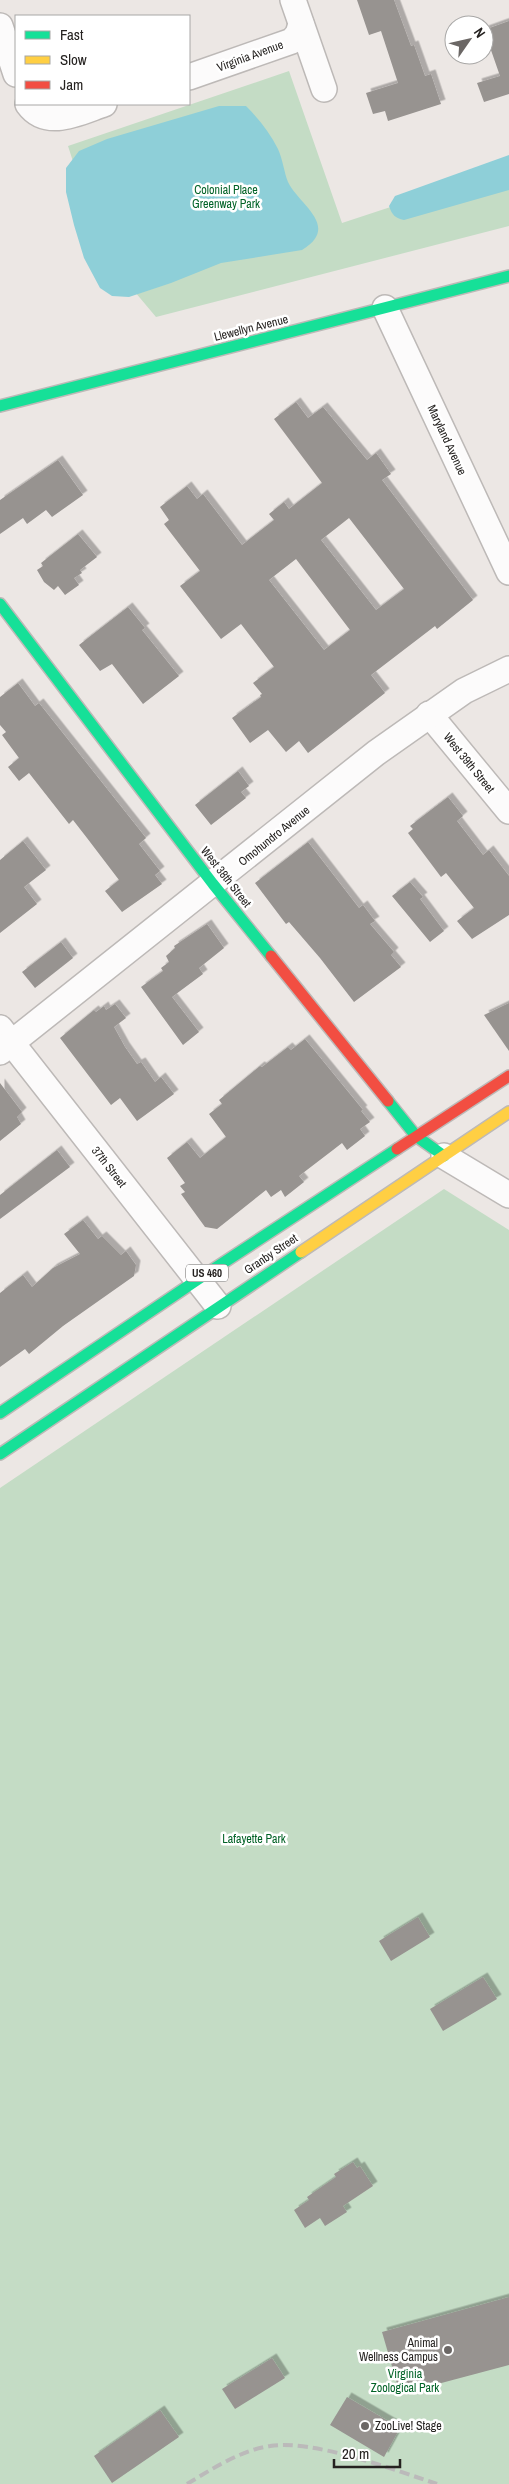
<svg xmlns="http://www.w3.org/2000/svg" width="509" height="2484" viewBox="0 0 509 2484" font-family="'Archivo Narrow',sans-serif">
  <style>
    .green { fill: #c4dcc5 }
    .water { fill: #8ecfd8 }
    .building { fill: #979390; fill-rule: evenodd; filter: url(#shadow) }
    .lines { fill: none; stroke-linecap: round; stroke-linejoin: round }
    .street-casing { stroke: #bdb9b7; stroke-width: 28 }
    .fast-casing { stroke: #bdb9b7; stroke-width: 14 }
    .slow-casing { stroke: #bdb9b7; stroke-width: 14 }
    .jam-casing { stroke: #bdb9b7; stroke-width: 14 }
    .street { stroke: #fcfbfb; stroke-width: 25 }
    .fast { stroke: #16e098; stroke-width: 11 }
    .slow { stroke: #ffcf43; stroke-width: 11 }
    .jam { stroke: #f24e42; stroke-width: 11 }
    .rail { stroke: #bbbaba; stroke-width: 4; stroke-dasharray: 10 5; stroke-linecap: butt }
    .poi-dot { fill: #6b6765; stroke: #fff; stroke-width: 2 }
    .labels { text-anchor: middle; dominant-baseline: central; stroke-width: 5; stroke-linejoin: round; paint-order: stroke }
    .shield { fill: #fff; stroke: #666463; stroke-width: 1 }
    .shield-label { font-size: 11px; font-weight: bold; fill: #252220 }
    .street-label { font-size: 12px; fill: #252220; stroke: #fff }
    .park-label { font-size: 12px; fill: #006226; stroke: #fff }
    .poi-label { font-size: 12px; fill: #252220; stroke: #fff; text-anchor: end }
  </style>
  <defs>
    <filter id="shadow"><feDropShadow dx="4.5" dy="-4.5" stdDeviation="0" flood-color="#0004"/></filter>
  </defs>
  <rect width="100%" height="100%" fill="#ece7e4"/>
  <g class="green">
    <polygon points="289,71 342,223 509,168 509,226 156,317 103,254 68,146"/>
    <polygon points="444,1189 509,1230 509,2484 0,2484 0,1488"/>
  </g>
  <g class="water">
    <path d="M219 106H246C259 119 270 133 278 149 283 160 284 172 288 182 299 205 341 226 302 250L221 263 171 283 129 297 112 296 100 288 84 258 74 225 66 192V168L79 151 107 139Z"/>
    <path d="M509 155V190L404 220C395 218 392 215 389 206L395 196Z"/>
  </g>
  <g class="building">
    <polygon points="357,0 394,0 411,46 414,45 425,76 431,74 441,104 388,121 385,111 373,114 366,93 398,83 381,31 369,35"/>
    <polygon points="509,21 509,94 484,102 477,83 500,76 484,30"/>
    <path d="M296 402 308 418 323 407 367 460 376 453 391 474 382 480 473 600 437 629 435 626 371 675 385 693 308 753 299 741 286 752 268 730 250 743 232 718 261 697 260 695 262 694 253 683 274 667 241 624 221 639 180 586 200 571 164 524 169 520 160 507 187 486 197 499 203 494 242 545 274 520 269 514 284 502 289 509 322 483 274 419ZM349 518 404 589 376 610 321 540ZM296 559 350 630 324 650 269 580Z"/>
    <polygon points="58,460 83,495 52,517 46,510 27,524 23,518 0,534 0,500"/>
    <polygon points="78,534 97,557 80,570 82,573 74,578 79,585 65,595 58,586 54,590 44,582 37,570 43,566 41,563"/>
    <polygon points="128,607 145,628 142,630 179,676 143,704 112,664 100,671 79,645"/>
    <polygon points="18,683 35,706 39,703 146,838 139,844 160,871 155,875 162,884 122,912 105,891 119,880 87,838 73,820 69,824 29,773 19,781 8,767 19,758 2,735 6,732 0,725 0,697"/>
    <polygon points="238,771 249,786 241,792 246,798 211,825 195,805"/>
    <polygon points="448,797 463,816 457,821 483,855 489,850 509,876 509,915 472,939 457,921 474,908 446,873 441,877 408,833 413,829 410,826"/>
    <polygon points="23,841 46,870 24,887 37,904 0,933 0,860"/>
    <polygon points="308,842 359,908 363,905 375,921 370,924 394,952 391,955 401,967 354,1002 320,958 289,922 286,924 255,883"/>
    <polygon points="410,882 423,897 420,899 444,931 430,942 392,896"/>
    <polygon points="207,924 224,948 199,968 203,974 172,997 199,1032 183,1045 141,987 163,971 161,968 169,962 166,956 175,948 174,946"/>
    <polygon points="61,942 73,958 35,988 22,972"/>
    <polygon points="509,1003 509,1051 484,1015"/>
    <polygon points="115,1004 126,1018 114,1027 125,1047 137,1064 141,1062 155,1082 161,1077 174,1094 137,1121 120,1098 111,1105 60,1038 94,1010 96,1012 104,1006 106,1010"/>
    <polygon points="305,1039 363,1110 361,1111 370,1122 360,1129 365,1136 347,1150 342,1143 333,1150 299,1176 304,1182 285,1197 281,1190 271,1197 266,1190 217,1229 205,1227 181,1194 185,1192 180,1186 185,1183 167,1158 187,1142 200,1158 226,1137 209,1114 222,1104 219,1100 260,1066 262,1067 288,1047 291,1050"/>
    <polygon points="0,1083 22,1112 17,1117 21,1124 0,1141"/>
    <polygon points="57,1150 70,1167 0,1219 0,1195"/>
    <polygon points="83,1220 98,1239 102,1236 121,1255 126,1251 136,1265 134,1276 63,1326 29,1354 25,1349 0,1367 0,1293 23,1275 32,1287 53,1268 80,1254 64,1234"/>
    <polygon points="418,1917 430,1937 391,1961 379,1941"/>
    <polygon points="483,1977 497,1999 443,2031 430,2009"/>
    <polygon points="353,2162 357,2168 360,2166 373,2186 343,2206 347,2212 325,2226 320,2218 305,2228 294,2210 309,2200 307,2197 336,2177 334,2174"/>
    <polygon points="509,2297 509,2365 400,2394 382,2332"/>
    <polygon points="272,2358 285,2378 235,2409 222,2389"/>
    <polygon points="347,2397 400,2428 384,2457 330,2425"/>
    <polygon points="160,2410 179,2437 112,2483 94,2456"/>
  </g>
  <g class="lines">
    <defs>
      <g id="street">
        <polyline points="293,0 324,89"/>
        <polyline points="0,26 16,74"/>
        <polyline points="189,77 292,41 298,34 301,24"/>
        <path d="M28 104C47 130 80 112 104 104"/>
        <polyline points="385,308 509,572"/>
        <polyline points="429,714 509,811"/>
        <polyline points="0,1028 218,1306"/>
        <polyline points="0,1052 376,753 464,691 509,669"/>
        <polyline points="444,1156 509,1195"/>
      </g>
      <g id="fast">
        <polyline points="0,406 509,276"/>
        <polyline points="0,604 213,884 271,956"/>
        <polyline points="388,1101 416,1136 444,1156"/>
        <polyline points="0,1413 197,1280 397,1149"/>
        <polyline points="0,1454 301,1252"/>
      </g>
      <polyline id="slow" points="301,1252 509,1112"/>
      <g id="jam">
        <polyline points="271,956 388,1101"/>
        <polyline points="397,1149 509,1076"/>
      </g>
    </defs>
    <use href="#street" class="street-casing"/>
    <use href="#fast" class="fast-casing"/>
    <use href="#slow" class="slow-casing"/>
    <use href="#jam" class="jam-casing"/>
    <use href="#street" class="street"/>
    <use href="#fast" class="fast"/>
    <use href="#slow" class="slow"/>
    <use href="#jam" class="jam"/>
    <path class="rail" d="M187 2484C212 2469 241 2450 270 2446 312 2439 395 2470 437 2484"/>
  </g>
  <g class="poi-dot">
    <circle cx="448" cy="2350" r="5"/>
    <circle cx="365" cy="2426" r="5"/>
  </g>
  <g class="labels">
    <rect class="shield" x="186" y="1264.5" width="42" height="17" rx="4"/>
    <g class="shield-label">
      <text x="207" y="1273">US 460</text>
    </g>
    <g class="street-label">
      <text transform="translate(250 56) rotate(-20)">Virginia Avenue</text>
      <text transform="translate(251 328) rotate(-14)">Llewellyn Avenue</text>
      <text transform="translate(447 440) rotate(65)">Maryland Avenue</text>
      <text transform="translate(469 763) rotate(51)">West 39th Street</text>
      <text transform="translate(274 836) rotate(-39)">Omohundro Avenue</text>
      <text transform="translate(226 877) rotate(52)">West 38th Street</text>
      <text transform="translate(109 1167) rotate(52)">37th Street</text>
      <text transform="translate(271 1254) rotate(-34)">Granby Street</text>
    </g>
    <g class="park-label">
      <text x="226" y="190">Colonial Place<tspan x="226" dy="14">Greenway Park</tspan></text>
      <text x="254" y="1839">Lafayette Park</text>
      <text x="405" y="2374">Virginia<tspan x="405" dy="14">Zoological Park</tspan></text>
    </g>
    <g class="poi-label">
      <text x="438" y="2343">Animal<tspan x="438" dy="14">Wellness Campus</tspan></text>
      <text x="375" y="2426" text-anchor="start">ZooLive! Stage</text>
    </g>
  </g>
  <rect x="15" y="15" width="175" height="90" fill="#ffffff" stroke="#a8a7a6"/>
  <rect x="25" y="31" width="25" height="8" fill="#16e098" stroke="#a8a7a6"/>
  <text x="60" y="40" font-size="15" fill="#252220">Fast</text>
  <rect x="25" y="56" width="25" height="8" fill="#ffcf43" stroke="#a8a7a6"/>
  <text x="60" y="65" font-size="15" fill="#252220">Slow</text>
  <rect x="25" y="81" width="25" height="8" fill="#f24e42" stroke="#a8a7a6"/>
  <text x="60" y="90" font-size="15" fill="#252220">Jam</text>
  <g transform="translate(469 40) rotate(56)"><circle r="24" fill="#ffffff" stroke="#a8a7a6"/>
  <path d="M0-4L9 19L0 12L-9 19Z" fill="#6b6765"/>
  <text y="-8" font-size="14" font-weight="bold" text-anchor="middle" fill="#252220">N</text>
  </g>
  <path d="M334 2459v8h66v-8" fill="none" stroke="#252220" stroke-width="2.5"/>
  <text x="342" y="2459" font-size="15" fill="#252220" stroke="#ffffff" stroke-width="4" paint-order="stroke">20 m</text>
</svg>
